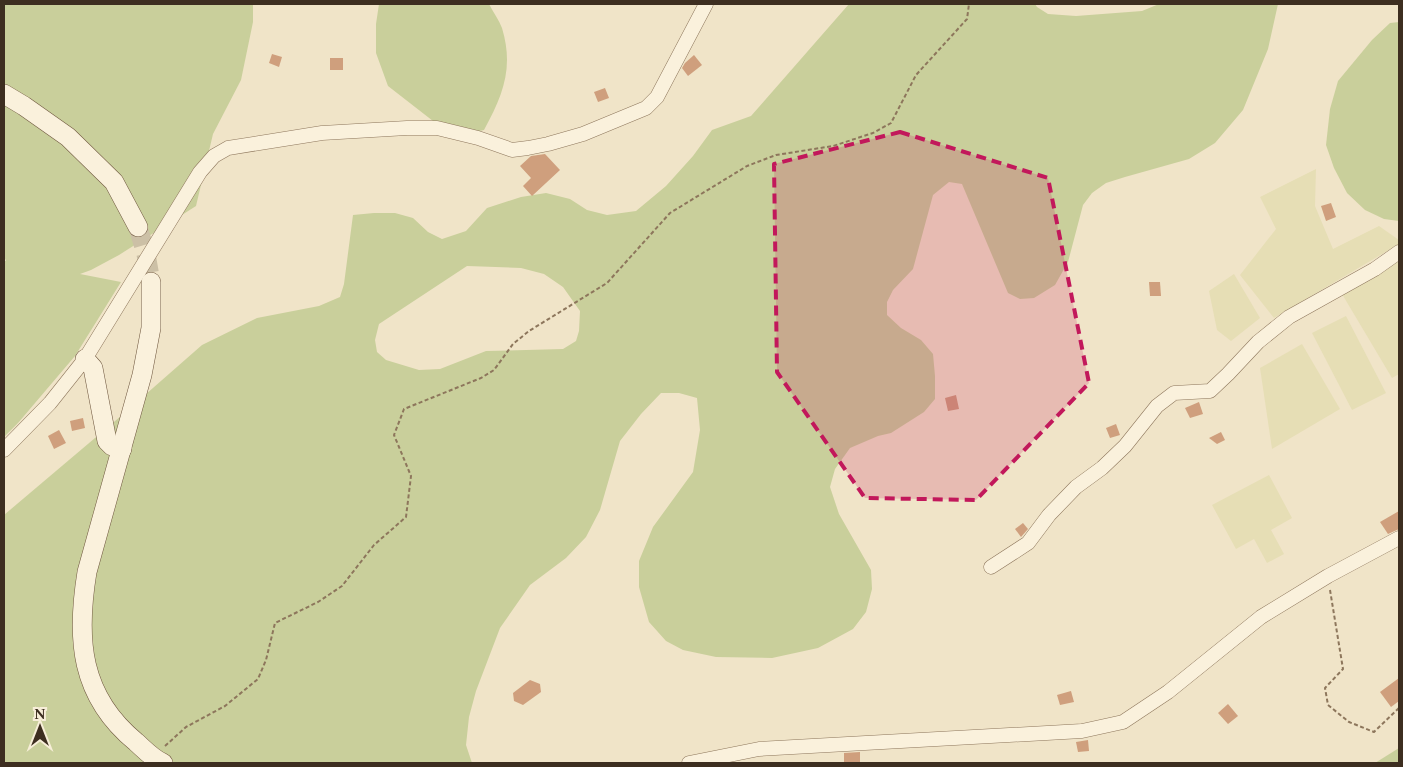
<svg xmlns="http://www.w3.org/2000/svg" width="1403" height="767" viewBox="0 0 1403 767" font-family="Spectral,serif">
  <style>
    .farmland { fill: #e6deb5 }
    .green { fill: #c9cf9b; fill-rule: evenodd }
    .building { fill: #cf9f7d }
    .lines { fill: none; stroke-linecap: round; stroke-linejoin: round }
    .secondary-tunnel { stroke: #ccc0a6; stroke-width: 19; stroke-dasharray: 19 9; stroke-linecap: butt }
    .street-casing { stroke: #8d765c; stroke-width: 15 }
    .secondary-casing { stroke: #6f573f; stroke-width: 20 }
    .path { stroke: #8d765c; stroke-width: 2; stroke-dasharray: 4 2.5; stroke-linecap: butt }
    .street { stroke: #faf1dc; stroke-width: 14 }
    .secondary { stroke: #faf1dc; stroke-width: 19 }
    .marked { fill: #c2185b; fill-opacity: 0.2; stroke: #c2185b; stroke-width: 4; stroke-dasharray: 10 6; stroke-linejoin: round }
  </style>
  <rect width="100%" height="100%" fill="#f0e4c8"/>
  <g class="farmland">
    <polygon points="1316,169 1315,206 1333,249 1379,226 1399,240 1399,244 1274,318 1240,275 1276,229 1260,197"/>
    <polygon points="1399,261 1399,374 1392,378 1342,294"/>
    <polygon points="1234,274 1260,318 1231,341 1217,330 1209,291"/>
    <polygon points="1346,316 1386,393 1352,410 1312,333"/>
    <polygon points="1302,344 1340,409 1272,449 1260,368"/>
    <polygon points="1269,475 1292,518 1271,530 1284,554 1267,563 1254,539 1236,549 1212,505"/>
  </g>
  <g class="green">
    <polygon points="4,4 253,4 253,22 241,80 213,134 196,206 119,255 91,270 80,274 121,282 75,356 18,423 4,437 4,261 6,261 4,256"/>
    <path d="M379 4H489C493 12 499 20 502 28 514 68 503 95 484 130L462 135 442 128 388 86 376 53V24Z"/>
    <path d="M849 4H1035L1037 7 1048 14 1076 16 1142 11 1159 4H1278L1268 49 1243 110 1215 143 1189 159 1125 177 1106 183 1092 193 1083 205 1068 262 1055 285 1034 298 1020 299 1008 293 962 184 949 182 933 195 913 269 893 290 887 302V315L901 328 921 340 933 354 935 376V399L924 412 891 433 878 436 850 448 835 469 830 487 839 514 871 570 872 589 866 612 853 629 818 648 772 658 716 657 683 650 666 641 649 622 639 587V561L653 527 693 472 700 430 697 398 679 393H661L641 414 620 441 600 510 586 537 566 558 530 585 500 628 476 691 469 717 466 745 472 763H4V515L121 416 202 345 257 318 319 306 340 297 344 284 353 215 374 213H395L413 218 428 232 442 239 466 231 487 208 521 197 546 193 570 199 587 210 607 215 636 211 666 186 693 156 712 130 751 116ZM467 266 521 268 544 274 563 287 580 311 579 331 576 341 563 349 486 351 440 369 419 370 386 360 377 352 375 340 379 324Z"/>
    <polygon points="1399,22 1399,221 1384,219 1365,210 1347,193 1334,168 1326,145 1330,109 1338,81 1372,40 1390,23"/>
    <polygon points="1399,748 1399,763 1375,763"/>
  </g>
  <g class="building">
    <polygon points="272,54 282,57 279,67 269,63"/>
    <polygon points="694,55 702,65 688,76 682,68 685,63"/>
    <rect x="330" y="58" width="13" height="12"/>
    <polygon points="605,88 609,98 598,102 594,92"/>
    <polygon points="545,154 560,170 532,196 523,186 531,178 520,166 531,156"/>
    <polygon points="1331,203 1336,217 1326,221 1321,206"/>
    <polygon points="1149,282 1160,282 1161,296 1150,296"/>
    <polygon points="956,395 959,409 948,411 945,398"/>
    <polygon points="1199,402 1203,414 1190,418 1185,408"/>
    <polygon points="83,418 85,428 72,431 70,421"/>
    <polygon points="1116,424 1120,435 1110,438 1106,428"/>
    <polygon points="59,430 66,443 54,449 48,436"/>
    <polygon points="1221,432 1225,440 1217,444 1209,438"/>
    <polygon points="1399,511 1399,529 1388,534 1380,522"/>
    <polygon points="1023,523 1028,529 1021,537 1015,529"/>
    <polygon points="1399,678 1399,701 1391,707 1380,692"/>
    <polygon points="530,680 540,684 541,692 523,705 514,701 513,693"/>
    <polygon points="1071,691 1074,702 1060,705 1057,695"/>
    <polygon points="1228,704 1238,716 1228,724 1218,713"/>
    <polygon points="1088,740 1089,751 1078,752 1076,742"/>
    <polygon points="860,752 860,763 844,763 844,753"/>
  </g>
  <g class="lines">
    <polyline class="secondary-tunnel" points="138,227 146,254 151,282"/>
    <defs>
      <g id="street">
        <polyline points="4,450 50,403 85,359 200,172 214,156 228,148 322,133 407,128 437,128 478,138 512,150 528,148 548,144 583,134 646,108 657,97 706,4"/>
        <polyline points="991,567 1028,543 1049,515 1076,487 1102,468 1125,446 1157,406 1174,393 1210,391 1228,374 1258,342 1289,317 1375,269 1399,252"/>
        <polyline points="689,763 759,749 1082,731 1123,722 1168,692 1261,617 1328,576 1399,538"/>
      </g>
      <g id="secondary">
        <polyline points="4,94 24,106 68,137 114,182 138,227"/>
        <path d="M151 282V328L142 375 87 572C76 639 80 696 136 742 144 749 153 759 163 763"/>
        <polyline points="85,359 93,368 107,441 112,446 122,449"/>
      </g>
    </defs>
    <use href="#street" class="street-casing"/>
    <use href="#secondary" class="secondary-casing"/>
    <g class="path">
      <polyline points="1330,590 1343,669 1325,688 1328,705 1349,722 1374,732 1399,708"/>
      <polyline points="165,746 186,727 225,706 258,679 266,660 275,623 318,602 342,586 374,545 406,517 411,476 394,435 404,409 481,378 494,370 513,344 529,331 607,283 670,213 747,166 776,155 833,146 873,133 891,123 916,75 967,19 969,4"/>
    </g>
    <use href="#street" class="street"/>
    <use href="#secondary" class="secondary"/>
  </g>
  <path class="marked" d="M900 132 1048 178 1089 383 976 500 865 498 777 372 774 164Z"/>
  <rect width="1403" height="767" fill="none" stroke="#3d2e20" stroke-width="10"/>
  <g transform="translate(40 727)" stroke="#f7eed8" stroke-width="4" paint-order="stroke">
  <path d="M0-4L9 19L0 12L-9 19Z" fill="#3d2e20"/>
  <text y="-8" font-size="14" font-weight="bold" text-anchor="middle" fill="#3d2e20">N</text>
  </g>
</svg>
